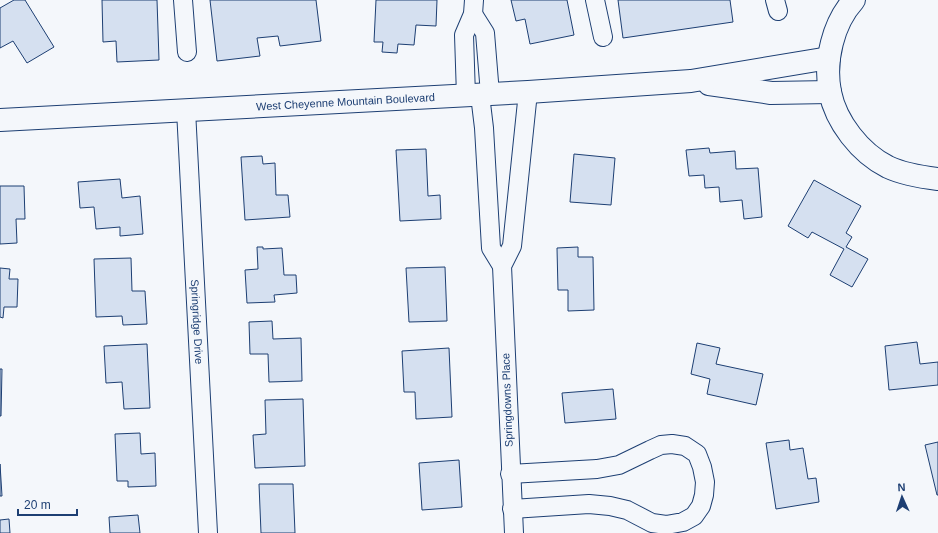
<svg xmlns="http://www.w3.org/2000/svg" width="938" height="533" viewBox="0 0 938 533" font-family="Arial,sans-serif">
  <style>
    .building { fill: #d5e0f0; stroke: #1d3f73 }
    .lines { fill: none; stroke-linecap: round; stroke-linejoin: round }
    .street-casing { stroke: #1d3f73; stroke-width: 20 }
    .secondary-casing { stroke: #1d3f73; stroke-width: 24 }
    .street { stroke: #f4f7fb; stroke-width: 18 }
    .secondary { stroke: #f4f7fb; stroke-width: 22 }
    .labels { text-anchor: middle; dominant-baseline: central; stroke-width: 3; stroke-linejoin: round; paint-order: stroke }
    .street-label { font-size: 11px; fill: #1d3f73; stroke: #f4f7fb }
  </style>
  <rect width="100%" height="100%" fill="#f4f7fb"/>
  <g class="building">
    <polygon points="14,0 25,0 54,47 27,63 13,41 0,48 0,8"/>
    <polygon points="102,0 157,0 159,60 117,62 116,41 103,42"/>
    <polygon points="210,0 316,0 321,41 280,46 278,36 257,38 260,56 217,61"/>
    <polygon points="376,0 437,0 436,26 416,25 414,45 398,44 397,53 382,52 383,42 374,42"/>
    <polygon points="511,0 567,0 574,35 530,44 525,19 516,21"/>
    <polygon points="618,0 730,0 733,22 623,38"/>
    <polygon points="709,148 710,153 735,151 736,169 758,168 762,217 744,219 742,200 720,202 719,187 705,188 704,175 689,176 686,150"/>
    <polygon points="426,149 428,196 440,195 441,219 400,221 396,150"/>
    <polygon points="574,154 615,158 611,205 570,202"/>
    <polygon points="262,156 263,164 275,163 276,195 288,195 290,217 245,220 241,157"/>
    <polygon points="120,179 122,198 140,196 143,234 120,236 120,227 96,229 94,207 80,208 78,182"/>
    <polygon points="814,180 861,206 846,233 852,237 846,247 868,259 852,287 830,275 844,249 812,232 808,238 788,226"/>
    <polygon points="0,186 24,186 25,219 16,219 17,243 0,244"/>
    <polygon points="257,247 263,247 263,249 282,248 284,275 296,275 297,293 274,295 275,302 247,303 245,270 258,269"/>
    <polygon points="578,247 578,257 593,257 594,310 568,311 568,290 558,290 557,248"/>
    <polygon points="131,258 132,291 145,291 147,324 123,325 122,316 96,317 94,259"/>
    <polygon points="445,267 447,321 409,322 406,268"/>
    <polygon points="0,268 10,269 9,279 18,279 17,307 4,307 3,318 0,317"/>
    <polygon points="272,321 273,339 301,338 302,381 269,382 268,354 250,354 249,322"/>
    <polygon points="917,342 920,364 938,362 938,385 889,390 885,346"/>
    <polygon points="697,343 720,348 716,364 763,374 756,405 707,394 710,379 691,374"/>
    <polygon points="147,344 150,408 124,409 122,382 106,383 104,346"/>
    <polygon points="449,348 452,417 416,419 415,392 404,392 402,351"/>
    <polygon points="0,369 2,369 1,416 0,416"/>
    <polygon points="613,389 616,419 565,423 562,393"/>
    <polygon points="303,399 305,466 255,468 253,435 266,434 265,400"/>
    <polygon points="140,433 141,454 155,453 156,486 128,487 128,481 117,481 115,434"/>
    <polygon points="789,440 790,450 803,448 808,479 816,478 819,502 776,509 766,443"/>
    <polygon points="938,442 938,495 937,495 925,445"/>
    <polygon points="459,460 462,507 422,510 419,463"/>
    <polygon points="0,464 2,496 0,496"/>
    <polygon points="259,484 293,484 295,533 261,533"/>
    <polygon points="138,515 140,533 110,533 109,517"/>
    <polygon points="9,519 10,533 0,533 0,520"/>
  </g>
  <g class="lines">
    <defs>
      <g id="street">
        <polyline points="183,0 187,52"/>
        <polyline points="595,0 603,37"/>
        <polyline points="775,0 778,11"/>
        <polyline points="473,14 485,33 490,94"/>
        <polyline points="480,95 484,128 491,248 502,266"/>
        <polyline points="466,96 464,35 473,14 474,0"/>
        <path id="s1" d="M186 110 208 533"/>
        <polyline points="510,474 597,469 619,465 650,450 661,445 672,444 685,446 697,454 702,467 705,482 704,495 701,506 694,516 683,522 666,525 652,523 627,510 610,506 589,504 512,509"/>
        <polyline points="514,533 502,266 512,246 528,92"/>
      </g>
      <g id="secondary">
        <path d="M854 0C833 23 824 61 830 92 836 122 860 153 888 167 903 174 921 177 938 179"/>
        <polyline points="709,84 771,93 830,92"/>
        <path id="s2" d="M0 120 528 92 691 81 829 58"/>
      </g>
    </defs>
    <use href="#street" class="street-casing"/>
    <use href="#secondary" class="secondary-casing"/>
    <use href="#street" class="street"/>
    <use href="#secondary" class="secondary"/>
  </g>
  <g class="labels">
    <g class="street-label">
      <text stroke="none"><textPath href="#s2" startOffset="346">West Cheyenne Mountain Boulevard</textPath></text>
      <text stroke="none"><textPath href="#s1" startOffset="212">Springridge Drive</textPath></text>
      <text transform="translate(507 400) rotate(-92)">Springdowns Place</text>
    </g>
  </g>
  <g transform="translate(902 497) rotate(357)" stroke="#f4f7fb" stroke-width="3" paint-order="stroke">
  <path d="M0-3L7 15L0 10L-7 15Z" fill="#1d3f73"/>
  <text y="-6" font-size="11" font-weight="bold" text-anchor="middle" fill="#1d3f73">N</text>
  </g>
  <path d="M18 509v6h59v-6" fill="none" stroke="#1d3f73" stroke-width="2"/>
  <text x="24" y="509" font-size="12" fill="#1d3f73" stroke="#f4f7fb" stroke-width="3" paint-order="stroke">20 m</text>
</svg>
